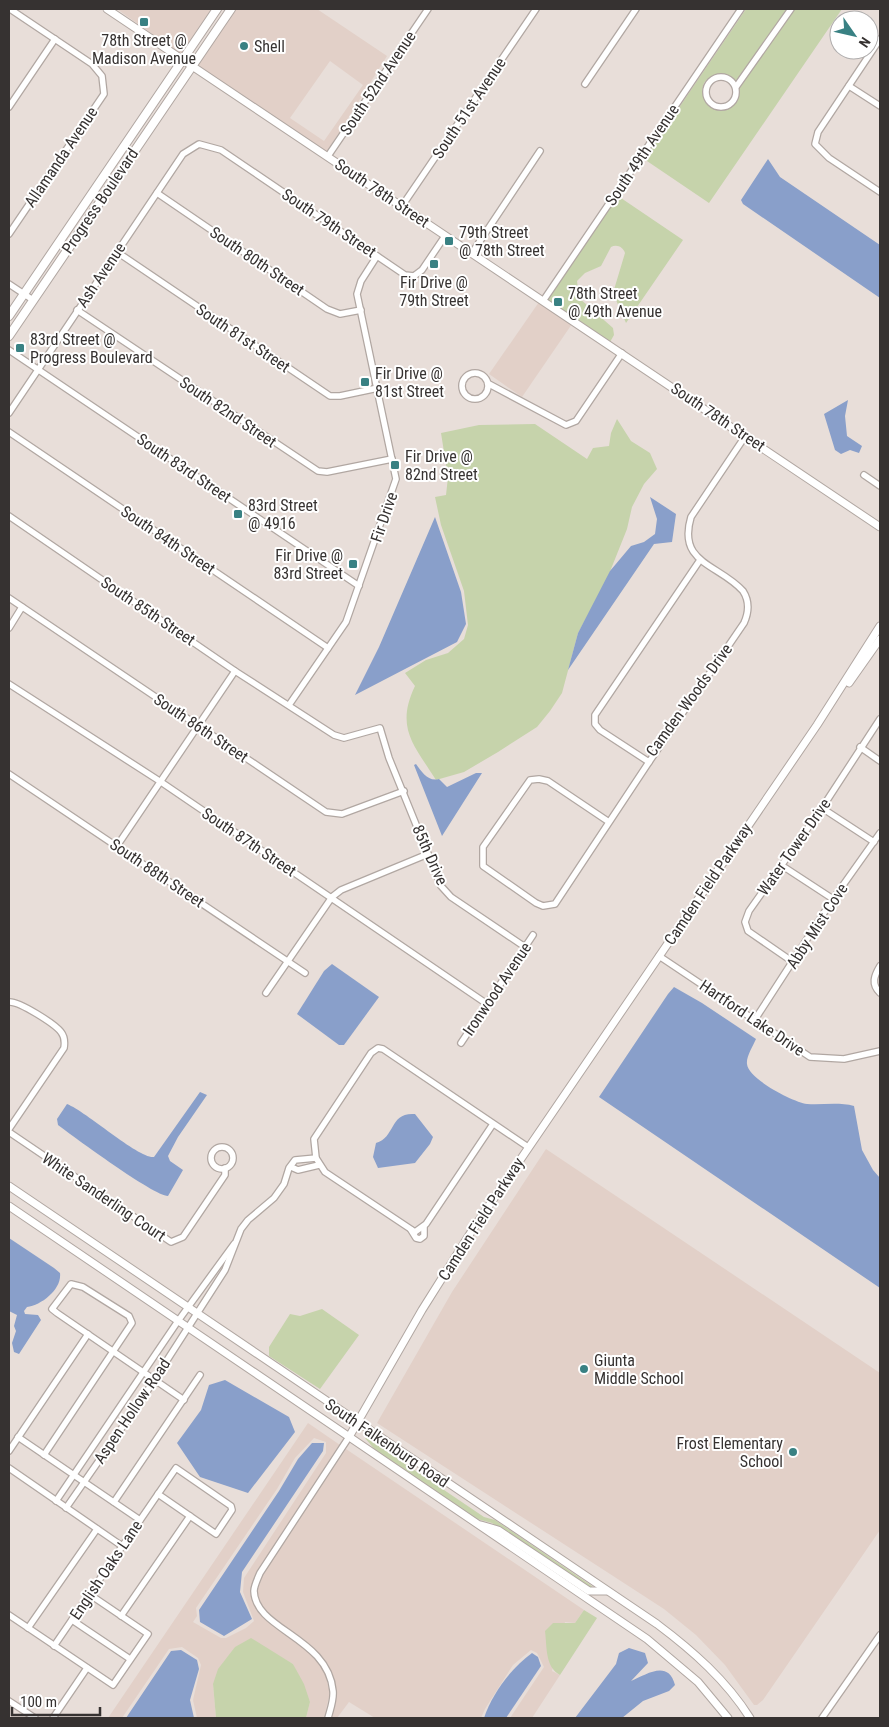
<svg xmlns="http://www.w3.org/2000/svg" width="889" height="1727" viewBox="0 0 889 1727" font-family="'Roboto Condensed',sans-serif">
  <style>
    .built { fill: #e2d0c8; fill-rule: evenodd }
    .green { fill: #c6d3ab }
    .water { fill: #899fca }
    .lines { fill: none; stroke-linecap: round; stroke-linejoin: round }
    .minor-casing { stroke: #b1a7a2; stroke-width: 8 }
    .tertiary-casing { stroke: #b1a7a2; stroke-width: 9 }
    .secondary-casing { stroke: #b1a7a2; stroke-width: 10 }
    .minor { stroke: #fff; stroke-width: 5.5 }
    .tertiary { stroke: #fff; stroke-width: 7 }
    .secondary { stroke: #fff; stroke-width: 8 }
    .poi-dot { fill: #398183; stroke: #fff; stroke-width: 2 }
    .labels { text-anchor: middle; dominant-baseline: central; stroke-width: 4; stroke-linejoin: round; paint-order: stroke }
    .poi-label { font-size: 16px; fill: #363231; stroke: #fff; text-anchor: start }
    .street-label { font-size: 16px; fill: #363231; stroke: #fff }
  </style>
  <rect width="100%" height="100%" fill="#e8ded9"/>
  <g class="built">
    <polygon points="117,9 213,9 182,55"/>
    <path d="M236 9H317L387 56 327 152 197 65ZM330 61 363 85 324 141 290 118Z"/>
    <polygon points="539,302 572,324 522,397 489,374"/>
    <polygon points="546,1149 880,1373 880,1530 763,1700 757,1705 754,1705 725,1665 696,1635 664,1609 377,1423 452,1292"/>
    <path d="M308 1423 340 1445 257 1571 251 1592 257 1611 274 1627 308 1650 323 1667 330 1692 324 1718H306L310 1702 293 1664 274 1653 213 1684 216 1718H197L193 1700 201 1665 198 1658 182 1647 169 1649 122 1718H108ZM314 1438 326 1442V1453L244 1578 243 1592 254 1621 246 1628 226 1638H221L193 1622 197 1616 196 1608 277 1489 295 1458Z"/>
    <polygon points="346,1449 584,1610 575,1623 565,1622 552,1671 560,1675 532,1718 510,1718 544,1667 537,1653 531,1650 513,1665 485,1709 481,1718 375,1718 349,1702 337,1718 332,1718 336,1693 328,1664 311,1645 278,1622 262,1607 257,1591 263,1574"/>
  </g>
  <g class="green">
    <path d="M746 9H787L736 82C730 76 724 72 715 75 679 87 732 139 739 88L795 9H842L709 203 644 159Z"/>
    <path d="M618 196 683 240 626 323 613 293 625 253C623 247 617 244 611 247L601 266 585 273 577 281 579 298 613 328 614 335 610 342 547 300Z"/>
    <path d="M617 419 631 441 650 453 657 469 644 484 632 507 627 529 605 584 578 633 562 693 550 711 537 727 498 752 464 772 436 780C414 745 395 728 415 686L405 673 426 660 448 653 464 639 468 625 464 591 441 525 435 497 446 495 448 477 441 433 479 425 535 424 587 459 593 448 609 446 611 433Z"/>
    <polygon points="322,1309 359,1335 320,1389 269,1356 269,1347 290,1314 300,1316"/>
    <polygon points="365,1438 367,1438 484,1517 495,1520 592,1586 593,1589 591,1590 492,1523 477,1519 376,1451"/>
    <path d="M584 1610 597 1618 560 1675C545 1667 547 1647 545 1631L553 1623H575Z"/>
    <polygon points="251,1638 293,1664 304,1684 310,1702 306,1718 216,1718 213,1684 218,1669 235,1647"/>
  </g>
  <g class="water">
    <polygon points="768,159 780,177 880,245 880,298 743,204 741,200"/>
    <polygon points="848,400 845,416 847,436 862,446 859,453 850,450 841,454 835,450 824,414"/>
    <polygon points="650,497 676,514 672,542 654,544 568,670 578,633 610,571 631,546 644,542 655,534 657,519"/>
    <polygon points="435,517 461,592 466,624 457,642 355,695 379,647"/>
    <path d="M416 764C422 772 428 782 439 779L447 787 476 773H482L442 836 414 765Z"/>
    <polygon points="332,964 379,997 344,1045 339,1045 297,1014 324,971"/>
    <path d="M674 987 702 1003 756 1039C753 1046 746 1057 747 1064 748 1079 793 1102 807 1104 823 1105 839 1102 854 1106L862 1150 873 1170 880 1178V1288L599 1097 668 994Z"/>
    <path d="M200 1092 207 1095 178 1137 168 1156 170 1161 183 1170 168 1196C154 1196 74 1137 58 1125L57 1119 67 1104C87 1112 139 1159 154 1157Z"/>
    <path d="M415 1114 433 1137 430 1144 415 1163 378 1168 373 1157 376 1143C396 1137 389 1112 415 1114Z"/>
    <path d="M9 1238 54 1268 60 1273C62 1289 42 1305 27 1307L24 1311 25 1314 38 1315 41 1320 19 1354 14 1352 12 1343 16 1331 14 1326 17 1315 9 1311Z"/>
    <polygon points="225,1380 289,1417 295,1432 248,1493 200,1477 177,1443 201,1410 209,1385"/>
    <polygon points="312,1443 324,1443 323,1451 242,1572 240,1592 252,1619 224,1636 200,1622 199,1610 279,1491 298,1459"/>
    <path d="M629 1648 645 1653 648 1663 631 1681C646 1675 668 1659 675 1685L669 1691 643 1701 622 1718H575L616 1664 619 1653Z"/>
    <polygon points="181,1650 197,1660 199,1669 190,1700 194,1718 126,1718 171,1651"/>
    <path d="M532 1653 538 1657 541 1666 506 1718H484C492 1694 511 1668 532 1653Z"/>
  </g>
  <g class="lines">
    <defs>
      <g id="minor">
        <polyline points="880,39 818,132 815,144 829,158 880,192"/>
        <circle cx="721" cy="92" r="15"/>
        <polyline points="585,84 636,9"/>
        <polyline points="849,86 880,106"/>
        <polyline points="736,87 791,9"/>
        <polyline points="9,107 55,39"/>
        <polyline points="328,156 428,9"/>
        <polyline points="157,193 327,309 340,314 361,310"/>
        <polyline points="402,206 536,9"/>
        <polyline points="9,234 104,94 102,76 92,64 10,9"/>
        <polyline points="117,252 330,396 340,396 378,388"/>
        <polyline points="472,253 540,151"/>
        <polyline points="9,284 33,300"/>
        <polyline points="543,301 741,9"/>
        <polyline points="77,310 318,471 327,472 392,459"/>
        <polyline points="9,350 359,586"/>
        <circle cx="475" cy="386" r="13"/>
        <polyline points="489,384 566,425 576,421 622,353"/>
        <polyline points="9,413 183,154 199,144 221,150 405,275 414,276 422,270 445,236"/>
        <polyline points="9,432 328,648"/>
        <polyline points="864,475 880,486"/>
        <polyline points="9,516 235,671 334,735 344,738 380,728 389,758 441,886 451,897 525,947"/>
        <path d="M700 560 595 715V724L600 730 649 762 744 623C749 612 750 602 743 591 719 564 677 564 691 517L746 435"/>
        <polyline points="9,598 326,812 342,814 404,791"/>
        <polyline points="9,628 22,607"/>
        <polyline points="9,684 161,782 487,1004"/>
        <polyline points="289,705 346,622 396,479 357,294 361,281 377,256"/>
        <polyline points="860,747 880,761"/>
        <polyline points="9,774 305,973"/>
        <polyline points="822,808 874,842"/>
        <polyline points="609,822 548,781 539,779 530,780 483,847 483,866 536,903 543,906 555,904 649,762"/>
        <polyline points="117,846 235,671"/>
        <polyline points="781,865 833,899"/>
        <polyline points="659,956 810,1057 844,1059 880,1051"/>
        <polyline points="793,962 748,931 745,922 749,911 822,808 880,719"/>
        <path d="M880 966C874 976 871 984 880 993"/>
        <polyline points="266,993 332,897 341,890 428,854"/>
        <path d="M9 1002C19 1001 55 1024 61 1032 65 1037 65 1042 64 1048L9 1129"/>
        <polyline points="754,1021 831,902 880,833"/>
        <polyline points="461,1043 533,935"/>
        <polyline points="493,1124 426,1224 415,1232 325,1172 316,1158 314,1139 371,1053 378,1048 383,1049 528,1147"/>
        <polyline points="9,1132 171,1242 183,1237 225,1175 225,1168"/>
        <circle cx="222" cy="1158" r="11"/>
        <polyline points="291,1167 298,1170 319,1165"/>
        <polyline points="411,1230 416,1238 420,1239 424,1236 424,1227"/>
        <polyline points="18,1437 140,1520"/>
        <polyline points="9,1451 88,1334"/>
        <polyline points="44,1455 132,1323 129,1316 83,1287 71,1284 52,1309 57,1313 184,1400"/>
        <polyline points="9,1468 122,1546"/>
        <polygon points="176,1468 231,1506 232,1510 216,1534 158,1494"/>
        <polyline points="56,1501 178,1321 234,1244"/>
        <polyline points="114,1502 200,1375"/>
        <polyline points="66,1508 144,1396 225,1270 241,1229 248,1220 274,1198 284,1184 289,1168 295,1160 316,1158"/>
        <polyline points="9,1615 113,1685 148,1634 89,1594"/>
        <polyline points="121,1616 190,1516"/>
        <polyline points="72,1620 130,1659"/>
        <polyline points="28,1628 97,1529"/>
        <polyline points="54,1646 158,1494"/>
        <polyline points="9,1701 35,1718"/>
        <polyline points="53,1718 87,1668"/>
        <path d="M328 1718C330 1710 334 1700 333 1691 328 1637 255 1630 254 1591 254 1586 258 1578 260 1573L349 1437"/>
        <polyline points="822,1718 880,1635"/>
      </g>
      <g id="tertiary">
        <polyline points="107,9 880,527"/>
        <polyline points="849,683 880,639"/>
        <path d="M9 1186 657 1624C693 1651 726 1680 750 1718"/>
        <polyline points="9,1206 647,1639 698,1682 728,1718"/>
        <polyline points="349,1437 422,1310 473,1229 817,725 880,626"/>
        <polyline points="481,1525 498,1530 589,1591 606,1591"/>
      </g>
      <g id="secondary">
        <polyline points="9,316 217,9"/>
        <polyline points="9,336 231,9"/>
      </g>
    </defs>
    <use href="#minor" class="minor-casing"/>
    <use href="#tertiary" class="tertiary-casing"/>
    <use href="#secondary" class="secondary-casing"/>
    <use href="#minor" class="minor"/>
    <use href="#tertiary" class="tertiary"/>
    <use href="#secondary" class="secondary"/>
  </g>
  <g class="poi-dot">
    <rect x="139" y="17" width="10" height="10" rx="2.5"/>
    <circle cx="244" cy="46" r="5"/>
    <rect x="444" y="236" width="10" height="10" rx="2.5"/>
    <rect x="429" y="259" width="10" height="10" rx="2.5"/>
    <rect x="553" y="297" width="10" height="10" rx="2.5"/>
    <rect x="15" y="343" width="10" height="10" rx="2.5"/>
    <rect x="360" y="377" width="10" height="10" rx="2.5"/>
    <rect x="390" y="460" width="10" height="10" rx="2.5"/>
    <rect x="233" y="509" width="10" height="10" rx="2.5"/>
    <rect x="348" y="559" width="10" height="10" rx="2.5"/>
    <circle cx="584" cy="1369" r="5"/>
    <circle cx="793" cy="1452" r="5"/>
  </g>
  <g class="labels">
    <g class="poi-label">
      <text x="144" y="40" text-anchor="middle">78th Street @<tspan x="144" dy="18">Madison Avenue</tspan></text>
      <text x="254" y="46">Shell</text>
      <text x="459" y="232">79th Street<tspan x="459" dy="18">@ 78th Street</tspan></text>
      <text x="434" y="282" text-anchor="middle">Fir Drive @<tspan x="434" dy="18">79th Street</tspan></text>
      <text x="568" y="293">78th Street<tspan x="568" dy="18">@ 49th Avenue</tspan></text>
      <text x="30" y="339">83rd Street @<tspan x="30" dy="18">Progress Boulevard</tspan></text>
      <text x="375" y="373">Fir Drive @<tspan x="375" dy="18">81st Street</tspan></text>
      <text x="405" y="456">Fir Drive @<tspan x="405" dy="18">82nd Street</tspan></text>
      <text x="248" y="505">83rd Street<tspan x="248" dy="18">@ 4916</tspan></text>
      <text x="343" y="555" text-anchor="end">Fir Drive @<tspan x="343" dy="18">83rd Street</tspan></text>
      <text x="594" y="1360">Giunta<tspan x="594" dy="18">Middle School</tspan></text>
      <text x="783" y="1443" text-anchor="end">Frost Elementary<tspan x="783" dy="18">School</tspan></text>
    </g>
    <g class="street-label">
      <text transform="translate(378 83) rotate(-56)">South 52nd Avenue</text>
      <text transform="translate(469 108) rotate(-56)">South 51st Avenue</text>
      <text transform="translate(642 155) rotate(-56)">South 49th Avenue</text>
      <text transform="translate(61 157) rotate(-56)">Allamanda Avenue</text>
      <text transform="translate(382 193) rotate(34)">South 78th Street</text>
      <text transform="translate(100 201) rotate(-56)">Progress Boulevard</text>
      <text transform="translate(329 223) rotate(34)">South 79th Street</text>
      <text transform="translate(257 261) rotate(34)">South 80th Street</text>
      <text transform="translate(101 275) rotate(-56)">Ash Avenue</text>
      <text transform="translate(243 338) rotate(34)">South 81st Street</text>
      <text transform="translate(228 412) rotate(34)">South 82nd Street</text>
      <text transform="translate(718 417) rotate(34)">South 78th Street</text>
      <text transform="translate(184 468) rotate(34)">South 83rd Street</text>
      <text transform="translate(384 517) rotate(-71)">Fir Drive</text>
      <text transform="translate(168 540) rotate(34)">South 84th Street</text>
      <text transform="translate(148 611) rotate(34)">South 85th Street</text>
      <text transform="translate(689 700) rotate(-54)">Camden Woods Drive</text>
      <text transform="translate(201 728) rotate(34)">South 86th Street</text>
      <text transform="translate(249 842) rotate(34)">South 87th Street</text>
      <text transform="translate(794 847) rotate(-55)">Water Tower Drive</text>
      <text transform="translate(430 855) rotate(66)">85th Drive</text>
      <text transform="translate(157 873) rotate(34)">South 88th Street</text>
      <text transform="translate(708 884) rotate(-56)">Camden Field Parkway</text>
      <text transform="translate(817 926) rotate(-57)">Abby Mist Cove</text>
      <text transform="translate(497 989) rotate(-56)">Ironwood Avenue</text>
      <text transform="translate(752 1018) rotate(34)">Hartford Lake Drive</text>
      <text transform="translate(104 1197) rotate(34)">White Sanderling Court</text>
      <text transform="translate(481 1219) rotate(-57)">Camden Field Parkway</text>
      <text transform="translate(132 1411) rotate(-56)">Aspen Hollow Road</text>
      <text transform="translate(387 1443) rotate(34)">South Falkenburg Road</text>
      <text transform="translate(106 1570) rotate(-56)">English Oaks Lane</text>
    </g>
  </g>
  <rect width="889" height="1727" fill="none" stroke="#363231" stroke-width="20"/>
  <g transform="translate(854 35) rotate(124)"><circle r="24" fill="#ffffff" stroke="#afadad"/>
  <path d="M0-4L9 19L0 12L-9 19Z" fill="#398183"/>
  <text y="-8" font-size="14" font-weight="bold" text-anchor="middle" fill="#363231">N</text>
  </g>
  <path d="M12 1707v8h88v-8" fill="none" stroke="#363231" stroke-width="2.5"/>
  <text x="20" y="1707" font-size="15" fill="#363231" stroke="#ffffff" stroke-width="4" paint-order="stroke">100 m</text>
</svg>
